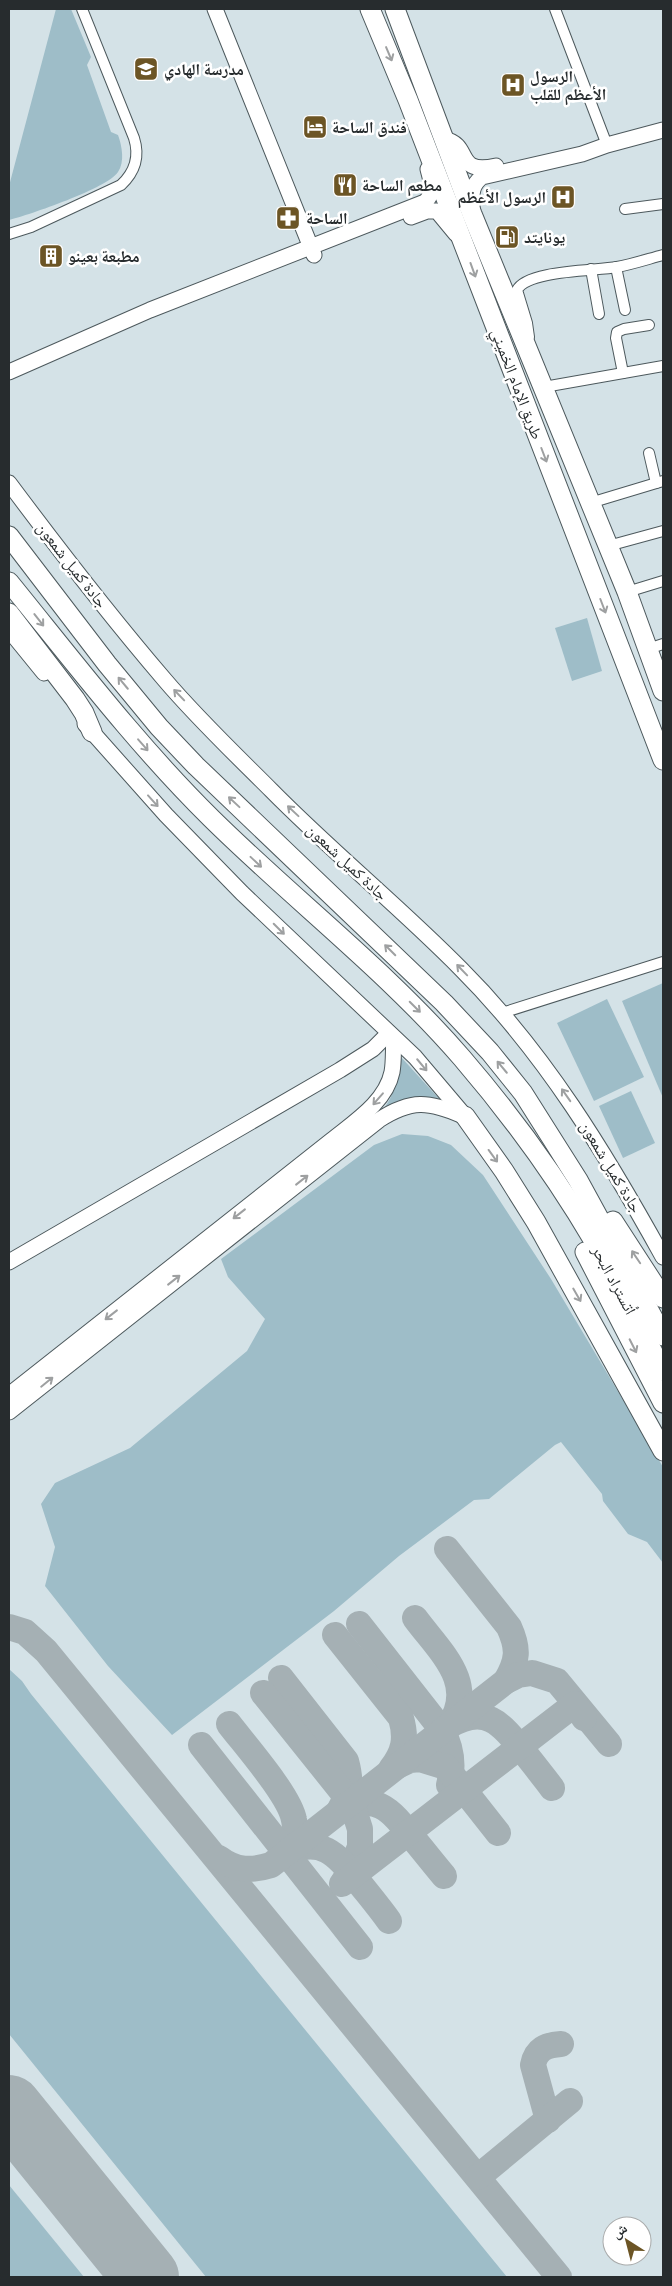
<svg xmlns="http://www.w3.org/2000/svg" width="672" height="2286" viewBox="0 0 672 2286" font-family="Cabin,'Noto Naskh Arabic',sans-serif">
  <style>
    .green { fill: #9ebdc8 }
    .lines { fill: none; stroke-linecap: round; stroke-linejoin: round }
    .taxiway { stroke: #a5b0b4; stroke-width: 26 }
    .runway { stroke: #a5b0b4; stroke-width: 66 }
    .street-casing { stroke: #4d595d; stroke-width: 12 }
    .secondary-casing { stroke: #4d595d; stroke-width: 17 }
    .highway-casing { stroke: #4d595d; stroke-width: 21 }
    .street { stroke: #fff; stroke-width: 10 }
    .secondary { stroke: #fff; stroke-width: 15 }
    .highway { stroke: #fff; stroke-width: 19 }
    .oneway { stroke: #9ea0a1 }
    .labels { text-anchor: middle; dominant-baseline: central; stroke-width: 5; stroke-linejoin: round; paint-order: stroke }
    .poi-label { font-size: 16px; font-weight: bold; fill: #272c2e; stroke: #fff; text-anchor: start }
    .street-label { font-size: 16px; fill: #272c2e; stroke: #fff }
  </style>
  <rect width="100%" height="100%" fill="#d4e2e7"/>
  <g class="green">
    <path d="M56 9H71L91 57 87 65 111 132 118 135C122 146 125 162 118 172 108 188 29 215 9 220V186Z"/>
    <polygon points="587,618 602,671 572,681 555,628"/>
    <polygon points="663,983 663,1098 622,1001"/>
    <polygon points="607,999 644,1077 594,1101 557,1023"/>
    <path d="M400 1056 443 1103 382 1111C395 1095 399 1076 400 1056Z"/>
    <polygon points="631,1091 655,1143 623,1158 599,1106"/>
    <polygon points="402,1134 428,1136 451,1145 483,1175 551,1279 663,1467 663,1563 647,1542 628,1534 603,1501 602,1494 561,1442 555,1445 489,1499 474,1500 399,1556 334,1611 172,1735 108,1666 45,1586 55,1547 41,1504 55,1483 130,1448 247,1351 265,1319 228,1277 221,1259 374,1145"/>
    <polygon points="9,1669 22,1681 31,1694 507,2277 206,2277 9,2034"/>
    <polygon points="9,2185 84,2277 9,2277"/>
  </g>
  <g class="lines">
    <g class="taxiway">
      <path d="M447 1549 509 1627C519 1649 518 1660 506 1681"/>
      <path d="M415 1618C440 1652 478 1683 449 1726 485 1704 501 1723 523 1751 533 1763 542 1775 552 1788"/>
      <path d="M359 1624 442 1730C452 1748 454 1765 449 1785"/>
      <polyline points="9,1627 25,1632 46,1651 559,2277"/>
      <path d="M335 1635 401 1718C407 1739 404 1752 391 1769L410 1760 420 1759 446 1767 498 1833"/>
      <path d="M281 1678 346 1761C352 1783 350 1791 339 1811 376 1792 390 1809 412 1837 423 1850 433 1863 444 1876"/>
      <polyline points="263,1693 352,1804 360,1829 360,1847 350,1871 344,1881"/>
      <path d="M229 1724C245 1745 290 1796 294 1820 297 1832 291 1843 286 1853 320 1836 337 1854 357 1880 368 1894 379 1907 389 1921"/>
      <polyline points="201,1745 360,1947"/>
      <path d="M219 1858C236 1871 252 1871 271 1865L506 1681 518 1675 532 1673 557 1681 609 1744"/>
      <polyline points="342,1884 575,1704 584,1718"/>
      <path d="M548 2120 533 2065C536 2049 546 2045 561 2044"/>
      <polyline points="478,2177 570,2101"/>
    </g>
    <polyline class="runway" points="9,2108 146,2277"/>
    <defs>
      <g id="street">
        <polyline points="555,9 607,145"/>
        <polyline points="625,209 663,204"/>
        <path d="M9 234 31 227 121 185C135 172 140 157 134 138L82 9"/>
        <polyline points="616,267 625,310"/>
        <polyline points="591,269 599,314"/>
        <path d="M529 337 527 323 517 290C527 270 595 271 617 267 633 264 648 259 663 255"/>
        <polyline points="623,373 616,338 617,332 624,329 649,325"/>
        <polyline points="544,387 663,366"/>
        <polyline points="649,453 656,483"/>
        <polyline points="590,503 663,481"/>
        <polyline points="608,546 663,531"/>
        <polyline points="627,592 663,581"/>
        <polyline points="648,649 663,644"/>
        <polyline points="502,1013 663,962"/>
      </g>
      <g id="secondary">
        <polyline points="215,9 314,255"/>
        <path d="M444 139C473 145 453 175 496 166"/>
        <path d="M472 209C472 196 470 186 482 177L582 154 607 145 663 130"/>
        <polyline points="411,217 427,211 437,211 456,234"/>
        <path d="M9 372 150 310 425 202C436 192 431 182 428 169"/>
        <path d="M9 483C59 550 110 616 164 679 197 718 235 754 271 790 332 852 400 907 461 969 545 1053 606 1154 663 1257"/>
        <polyline points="9,630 44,673"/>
        <polyline points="85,724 166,815 242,893 415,1057 465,1116"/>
        <polyline points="9,1262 340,1070 373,1049 389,1033"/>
        <path d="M9 1395 332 1140C354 1122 386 1102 392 1072 394 1061 393 1049 394 1038"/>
        <path d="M9 1412 379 1120C411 1099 429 1101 463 1116"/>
      </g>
      <g id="highway">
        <polyline points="370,9 408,100 663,760"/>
        <polyline points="395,9 472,214 627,592 663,691"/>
        <polyline points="9,536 107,664 159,727 196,766 444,1003 490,1052 523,1093 578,1180 663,1336"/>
        <path d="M9 582C74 662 137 745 211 818 294 900 386 970 462 1058 511 1115 557 1178 595 1243 618 1285 640 1328 663 1371"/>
        <polyline points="9,613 75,699 84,713 92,732"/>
        <polyline points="465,1116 504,1171 536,1222 663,1451"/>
        <polyline points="613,1221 663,1298"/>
        <polyline points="585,1252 663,1403"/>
      </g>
    </defs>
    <use href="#street" class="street-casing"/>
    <use href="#secondary" class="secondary-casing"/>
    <use href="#highway" class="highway-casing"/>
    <use href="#street" class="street"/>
    <use href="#secondary" class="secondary"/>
    <use href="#highway" class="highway"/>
  </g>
  <defs><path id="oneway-shaft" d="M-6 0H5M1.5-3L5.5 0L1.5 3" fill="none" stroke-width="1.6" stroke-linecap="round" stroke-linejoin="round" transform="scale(1.25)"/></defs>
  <g class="oneway">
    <use href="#oneway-shaft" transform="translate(389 54) rotate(67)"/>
    <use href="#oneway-shaft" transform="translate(473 270) rotate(70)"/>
    <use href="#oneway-shaft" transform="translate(544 455) rotate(69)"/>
    <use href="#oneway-shaft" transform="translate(603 606) rotate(69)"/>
    <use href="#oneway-shaft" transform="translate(39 620) rotate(52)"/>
    <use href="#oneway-shaft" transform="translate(123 683) rotate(-130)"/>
    <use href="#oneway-shaft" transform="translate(179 695) rotate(-134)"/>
    <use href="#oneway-shaft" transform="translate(143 745) rotate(49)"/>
    <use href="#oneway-shaft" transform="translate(153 801) rotate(48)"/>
    <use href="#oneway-shaft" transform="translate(234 802) rotate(-137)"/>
    <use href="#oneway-shaft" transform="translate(293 811) rotate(-137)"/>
    <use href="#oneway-shaft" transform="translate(256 862) rotate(43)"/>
    <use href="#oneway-shaft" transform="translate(279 929) rotate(45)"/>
    <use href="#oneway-shaft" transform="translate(390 950) rotate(-135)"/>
    <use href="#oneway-shaft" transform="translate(462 970) rotate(-134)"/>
    <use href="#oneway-shaft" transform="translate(415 1007) rotate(45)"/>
    <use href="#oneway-shaft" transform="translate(422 1065) rotate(50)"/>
    <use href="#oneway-shaft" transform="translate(502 1067) rotate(-130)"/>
    <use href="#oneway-shaft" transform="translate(566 1095) rotate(-125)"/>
    <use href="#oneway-shaft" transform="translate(378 1099) rotate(131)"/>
    <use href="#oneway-shaft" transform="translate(493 1156) rotate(54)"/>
    <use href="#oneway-shaft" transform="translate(302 1180) rotate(-38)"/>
    <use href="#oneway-shaft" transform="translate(239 1214) rotate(142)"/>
    <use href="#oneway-shaft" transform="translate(636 1257) rotate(-124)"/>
    <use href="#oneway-shaft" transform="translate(174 1280) rotate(-38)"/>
    <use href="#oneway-shaft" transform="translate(577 1295) rotate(60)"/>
    <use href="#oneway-shaft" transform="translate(111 1315) rotate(142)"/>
    <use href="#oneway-shaft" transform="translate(633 1346) rotate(63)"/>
    <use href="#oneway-shaft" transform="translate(47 1382) rotate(-39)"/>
  </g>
  <defs>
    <symbol id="school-square" viewBox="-11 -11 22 22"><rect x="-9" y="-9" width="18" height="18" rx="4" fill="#6c5525" stroke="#fff"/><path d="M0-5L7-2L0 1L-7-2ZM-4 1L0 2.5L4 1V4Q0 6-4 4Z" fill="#fff"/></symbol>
    <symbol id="hospital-square" viewBox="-11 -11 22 22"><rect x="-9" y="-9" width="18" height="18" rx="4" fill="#6c5525" stroke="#fff"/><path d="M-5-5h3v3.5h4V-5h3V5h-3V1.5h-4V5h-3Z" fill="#fff"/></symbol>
    <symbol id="hotel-square" viewBox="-11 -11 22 22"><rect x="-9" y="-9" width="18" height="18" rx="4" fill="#6c5525" stroke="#fff"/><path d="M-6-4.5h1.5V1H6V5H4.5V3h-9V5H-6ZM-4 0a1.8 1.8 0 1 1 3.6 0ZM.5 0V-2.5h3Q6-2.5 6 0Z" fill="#fff"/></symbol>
    <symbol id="restaurant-square" viewBox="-11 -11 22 22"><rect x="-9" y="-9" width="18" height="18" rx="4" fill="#6c5525" stroke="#fff"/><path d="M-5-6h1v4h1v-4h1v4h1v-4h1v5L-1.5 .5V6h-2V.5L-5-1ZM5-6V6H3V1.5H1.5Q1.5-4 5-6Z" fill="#fff"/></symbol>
    <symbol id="pharmacy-square" viewBox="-11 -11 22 22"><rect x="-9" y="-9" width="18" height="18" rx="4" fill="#6c5525" stroke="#fff"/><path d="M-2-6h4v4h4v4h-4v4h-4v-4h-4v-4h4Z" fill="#fff"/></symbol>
    <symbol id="fuel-square" viewBox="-11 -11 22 22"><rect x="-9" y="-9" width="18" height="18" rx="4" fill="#6c5525" stroke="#fff"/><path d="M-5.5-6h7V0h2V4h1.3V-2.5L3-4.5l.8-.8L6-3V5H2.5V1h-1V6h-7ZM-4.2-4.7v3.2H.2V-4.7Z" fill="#fff"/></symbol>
    <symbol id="building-square" viewBox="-11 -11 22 22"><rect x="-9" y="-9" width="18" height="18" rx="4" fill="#6c5525" stroke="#fff"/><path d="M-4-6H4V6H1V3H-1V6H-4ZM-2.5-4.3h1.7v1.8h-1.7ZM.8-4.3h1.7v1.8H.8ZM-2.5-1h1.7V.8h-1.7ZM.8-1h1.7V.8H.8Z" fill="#fff"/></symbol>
  </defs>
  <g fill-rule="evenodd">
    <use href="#school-square" x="132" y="55" width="28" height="28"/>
    <use href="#hospital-square" x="499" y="71" width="28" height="28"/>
    <use href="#hotel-square" x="301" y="113" width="28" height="28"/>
    <use href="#restaurant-square" x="331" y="171" width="28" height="28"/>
    <use href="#hospital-square" x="549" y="183" width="28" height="28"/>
    <use href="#pharmacy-square" x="274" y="204" width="28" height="28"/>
    <use href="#fuel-square" x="493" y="223" width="28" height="28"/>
    <use href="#building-square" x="37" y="242" width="28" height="28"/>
  </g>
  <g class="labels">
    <g class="poi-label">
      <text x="164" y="69">مدرسة الهادي</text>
      <text x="530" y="76">الرسول<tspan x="530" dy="18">الأعظم للقلب</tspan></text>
      <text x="332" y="127">فندق الساحة</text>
      <text x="362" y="185">مطعم الساحة</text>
      <text x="546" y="197" text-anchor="end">الرسول الأعظم</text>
      <text x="306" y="218">الساحة</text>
      <text x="524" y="237">يونايتد</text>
      <text x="68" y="256">مطبعة بعينو</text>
    </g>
    <g class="street-label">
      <text transform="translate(517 384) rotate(69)">طريق الإمام الخميني</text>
      <text transform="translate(72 565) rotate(52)">جادة كميل شمعون</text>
      <text transform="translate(347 862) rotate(43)">جادة كميل شمعون</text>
      <text transform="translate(611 1167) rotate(59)">جادة كميل شمعون</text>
      <text transform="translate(614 1280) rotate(62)">أتستراد البحر</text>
    </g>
  </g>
  <rect width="672" height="2286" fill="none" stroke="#272c2e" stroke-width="20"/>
  <g transform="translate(627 2241) rotate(324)"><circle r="24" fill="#ffffff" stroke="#a9abab"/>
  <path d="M0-4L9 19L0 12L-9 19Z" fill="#6c5525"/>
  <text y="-8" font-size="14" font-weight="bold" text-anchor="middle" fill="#272c2e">ش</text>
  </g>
</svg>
